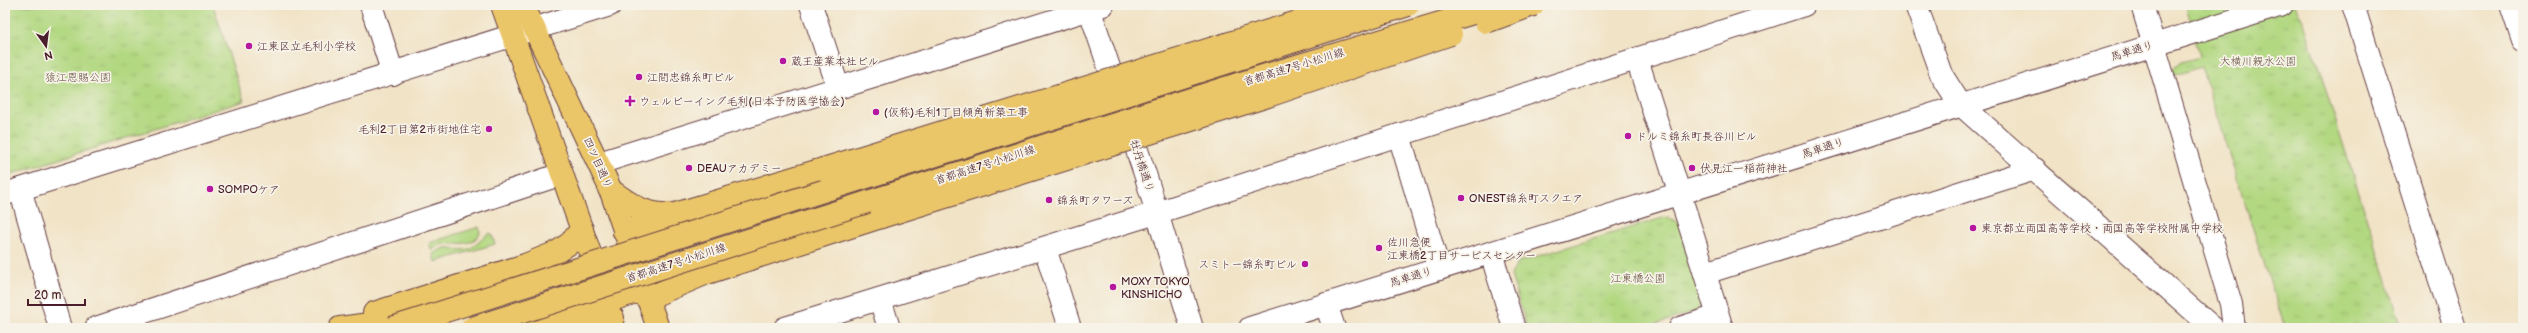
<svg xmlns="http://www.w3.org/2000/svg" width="2528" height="333" viewBox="0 0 2528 333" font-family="'Balsamiq Sans','Klee One',sans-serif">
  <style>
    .grass { fill: #b2d881; stroke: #7e7c56 }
    .park { fill: url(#park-tufts); stroke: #7e7c56 }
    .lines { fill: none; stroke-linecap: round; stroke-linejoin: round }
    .minor-casing { stroke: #633c42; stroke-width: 24 }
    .major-casing { stroke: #633c42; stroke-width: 24 }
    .highway-casing { stroke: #633c42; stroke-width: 24 }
    .minor { stroke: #fff; stroke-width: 22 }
    .major { stroke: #ebc669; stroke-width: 22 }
    .highway { stroke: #ebc669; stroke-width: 22 }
    .highway-bridge-casing { stroke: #633c42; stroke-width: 24; stroke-linecap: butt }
    .highway-bridge { stroke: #ebc669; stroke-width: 22 }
    .poi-dot { fill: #b5179e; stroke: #f7f3e8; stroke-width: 1.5 }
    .labels { text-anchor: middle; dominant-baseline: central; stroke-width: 3.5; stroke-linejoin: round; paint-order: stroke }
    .poi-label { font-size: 11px; fill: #4a1f2b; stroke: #f7f3e8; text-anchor: start }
    .street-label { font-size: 11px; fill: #4a1f2b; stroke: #f7f3e8 }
    .park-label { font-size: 11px; fill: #644d40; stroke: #f7f3e8 }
  </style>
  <defs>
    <pattern id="park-tufts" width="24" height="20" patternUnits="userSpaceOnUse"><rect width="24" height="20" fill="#b2d881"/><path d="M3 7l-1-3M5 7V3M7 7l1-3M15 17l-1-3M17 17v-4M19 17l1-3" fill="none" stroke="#9bb970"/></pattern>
  </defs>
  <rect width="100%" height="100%" fill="#f7f3e8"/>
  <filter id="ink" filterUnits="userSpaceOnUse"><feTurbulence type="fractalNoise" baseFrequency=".025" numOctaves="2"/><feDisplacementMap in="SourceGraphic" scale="8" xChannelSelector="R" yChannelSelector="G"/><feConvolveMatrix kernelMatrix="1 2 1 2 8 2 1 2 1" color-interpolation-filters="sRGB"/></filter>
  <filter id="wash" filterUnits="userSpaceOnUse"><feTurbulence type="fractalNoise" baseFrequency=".012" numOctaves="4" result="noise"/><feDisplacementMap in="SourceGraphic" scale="16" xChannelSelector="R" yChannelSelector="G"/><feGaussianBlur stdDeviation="0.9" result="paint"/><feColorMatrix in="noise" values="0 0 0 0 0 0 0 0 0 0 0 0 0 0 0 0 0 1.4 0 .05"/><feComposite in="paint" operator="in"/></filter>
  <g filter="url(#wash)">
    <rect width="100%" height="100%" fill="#f1e3c6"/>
    <g class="grass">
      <path d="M479 227 480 233C469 253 445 235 432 251L429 243Z"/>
      <path d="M491 233 495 244 435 262 433 254C451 241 453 253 468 249 478 246 482 236 491 233Z"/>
    </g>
    <g class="park">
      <polygon points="5,5 213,5 244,101 5,176"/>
      <polygon points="2186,5 2295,5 2305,25 2402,328 2285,328 2201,67 2175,75 2173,69 2181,62 2200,57"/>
      <polygon points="1666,217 1680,223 1703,300 1697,311 1644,328 1527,328 1511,275 1518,262"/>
    </g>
  </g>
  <g filter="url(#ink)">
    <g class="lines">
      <defs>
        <g id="minor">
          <polyline points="371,5 393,74"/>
          <polyline points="811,5 838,87"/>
          <polyline points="1088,5 1146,177 1192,328"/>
          <polyline points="1916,5 1941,74 1960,104 2213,328"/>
          <polyline points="2142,5 2231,304 2234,328"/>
          <polyline points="2353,5 2455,328"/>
          <polyline points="2511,5 2523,41"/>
          <polyline points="1637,59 1722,328"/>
          <polyline points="1399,135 1439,269"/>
          <polyline points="599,163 1103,5"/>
          <polyline points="20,189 60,328"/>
          <polyline points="5,194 610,5"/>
          <polyline points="1045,248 1070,328"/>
          <polyline points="1491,253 1514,328"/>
          <polyline points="1705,273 2035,169"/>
          <polyline points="880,299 889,328"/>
          <polyline points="1326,304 1334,328"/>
          <polyline points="96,328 562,174"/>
          <polyline points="785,328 1156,213 1804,5"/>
          <polyline points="1250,328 2282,5"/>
          <polyline points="1680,328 1718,316"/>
        </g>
        <g id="major">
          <polyline points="502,5 600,281"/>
          <polyline points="523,5 609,186 658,328"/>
        </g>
        <g id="highway">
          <path d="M609 189C634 206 644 216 675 214L823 169"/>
          <polyline points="624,232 670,216"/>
          <path d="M567 278C602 270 618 280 648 298L707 273 881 217"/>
          <polyline points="374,313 525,265 557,252 570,243 582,229"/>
          <polyline points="546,323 644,289"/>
          <polyline points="340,328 412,318"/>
          <polyline points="531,328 573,318 613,318"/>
        </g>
      </defs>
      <use href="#minor" class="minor-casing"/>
      <use href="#major" class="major-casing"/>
      <use href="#highway" class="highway-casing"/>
      <use href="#minor" class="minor"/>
      <use href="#major" class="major"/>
      <use href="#highway" class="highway"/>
      <defs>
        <g id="highway-bridge">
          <polyline points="1486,22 1533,5"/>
          <polyline points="823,169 1352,5"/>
          <polyline points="881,217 1268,96 1451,34"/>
          <polyline points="392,328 1408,5"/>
          <polyline points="472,328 1263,76 1500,5"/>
        </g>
      </defs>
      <use href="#highway-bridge" class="highway-bridge-casing"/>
      <use href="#highway-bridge" class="highway-bridge"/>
    </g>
  </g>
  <g class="poi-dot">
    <circle cx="249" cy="46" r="4"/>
    <circle cx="783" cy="61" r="4"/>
    <circle cx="639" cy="77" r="4"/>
    <path d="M628 95h4v4h4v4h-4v4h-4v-4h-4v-4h4z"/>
    <circle cx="876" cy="112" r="4"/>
    <circle cx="489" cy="129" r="4"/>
    <circle cx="1628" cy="136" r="4"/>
    <circle cx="689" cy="168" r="4"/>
    <circle cx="1692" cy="168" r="4"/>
    <circle cx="210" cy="189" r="4"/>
    <circle cx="1461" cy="198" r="4"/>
    <circle cx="1049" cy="200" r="4"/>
    <circle cx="1973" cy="228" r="4"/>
    <circle cx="1379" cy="248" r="4"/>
    <circle cx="1305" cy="264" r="4"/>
    <circle cx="1113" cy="287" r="4"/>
  </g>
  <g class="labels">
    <g class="poi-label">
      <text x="257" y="46">江東区立毛利小学校</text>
      <text x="791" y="61">蔵王産業本社ビル</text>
      <text x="647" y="77">江間忠錦糸町ビル</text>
      <text x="639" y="101">ウェルビーイング毛利(日本予防医学協会)</text>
      <text x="884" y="112">(仮称)毛利1丁目傾角新築工事</text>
      <text x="481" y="129" text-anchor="end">毛利2丁目第2市街地住宅</text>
      <text x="1636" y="136">ドルミ錦糸町長谷川ビル</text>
      <text x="697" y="168">DEAUアカデミー</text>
      <text x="1700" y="168">伏見江一稲荷神社</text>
      <text x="218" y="189">SOMPOケア</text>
      <text x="1469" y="198">ONEST錦⽷町スクエア</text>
      <text x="1057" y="200">錦糸町タワーズ</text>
      <text x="1981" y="228">東京都立両国高等学校・両国高等学校附属中学校</text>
      <text x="1387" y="242">佐川急便<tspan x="1387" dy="13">江東橋2丁目サービスセンター</tspan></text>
      <text x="1297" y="264" text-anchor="end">スミトー錦糸町ビル</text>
      <text x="1121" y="281">MOXY TOKYO<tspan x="1121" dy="13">KINSHICHO</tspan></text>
    </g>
    <g class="street-label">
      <text transform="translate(2132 51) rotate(-17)">馬車通り</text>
      <text transform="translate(1294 67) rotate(-17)">首都高速7号小松川線</text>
      <text transform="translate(1823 148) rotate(-18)">馬車通り</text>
      <text transform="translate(598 163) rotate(66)">四ツ目通り</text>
      <text transform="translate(985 165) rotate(-18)">首都高速7号小松川線</text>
      <text transform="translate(1142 166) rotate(72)">牡丹橋通り</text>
      <text transform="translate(676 263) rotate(-18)">首都高速7号小松川線</text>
      <text transform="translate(1411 277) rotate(-17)">馬車通り</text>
    </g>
    <g class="park-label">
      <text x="2258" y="61">大横川親水公園</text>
      <text x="78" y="77">猿江恩賜公園</text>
      <text x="1638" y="278">江東橋公園</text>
    </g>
  </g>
  <rect width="2528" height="333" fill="none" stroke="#f7f3e8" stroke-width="20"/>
  <g transform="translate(46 46) rotate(166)" stroke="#f7f3e8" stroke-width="3" paint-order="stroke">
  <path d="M0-3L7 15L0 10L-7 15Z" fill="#4a1f2b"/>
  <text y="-6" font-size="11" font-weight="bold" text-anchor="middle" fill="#4a1f2b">N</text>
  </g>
  <path d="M28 299v6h57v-6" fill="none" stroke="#4a1f2b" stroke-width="2"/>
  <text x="34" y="299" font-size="12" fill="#4a1f2b" stroke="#f7f3e8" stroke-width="3" paint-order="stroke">20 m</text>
</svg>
